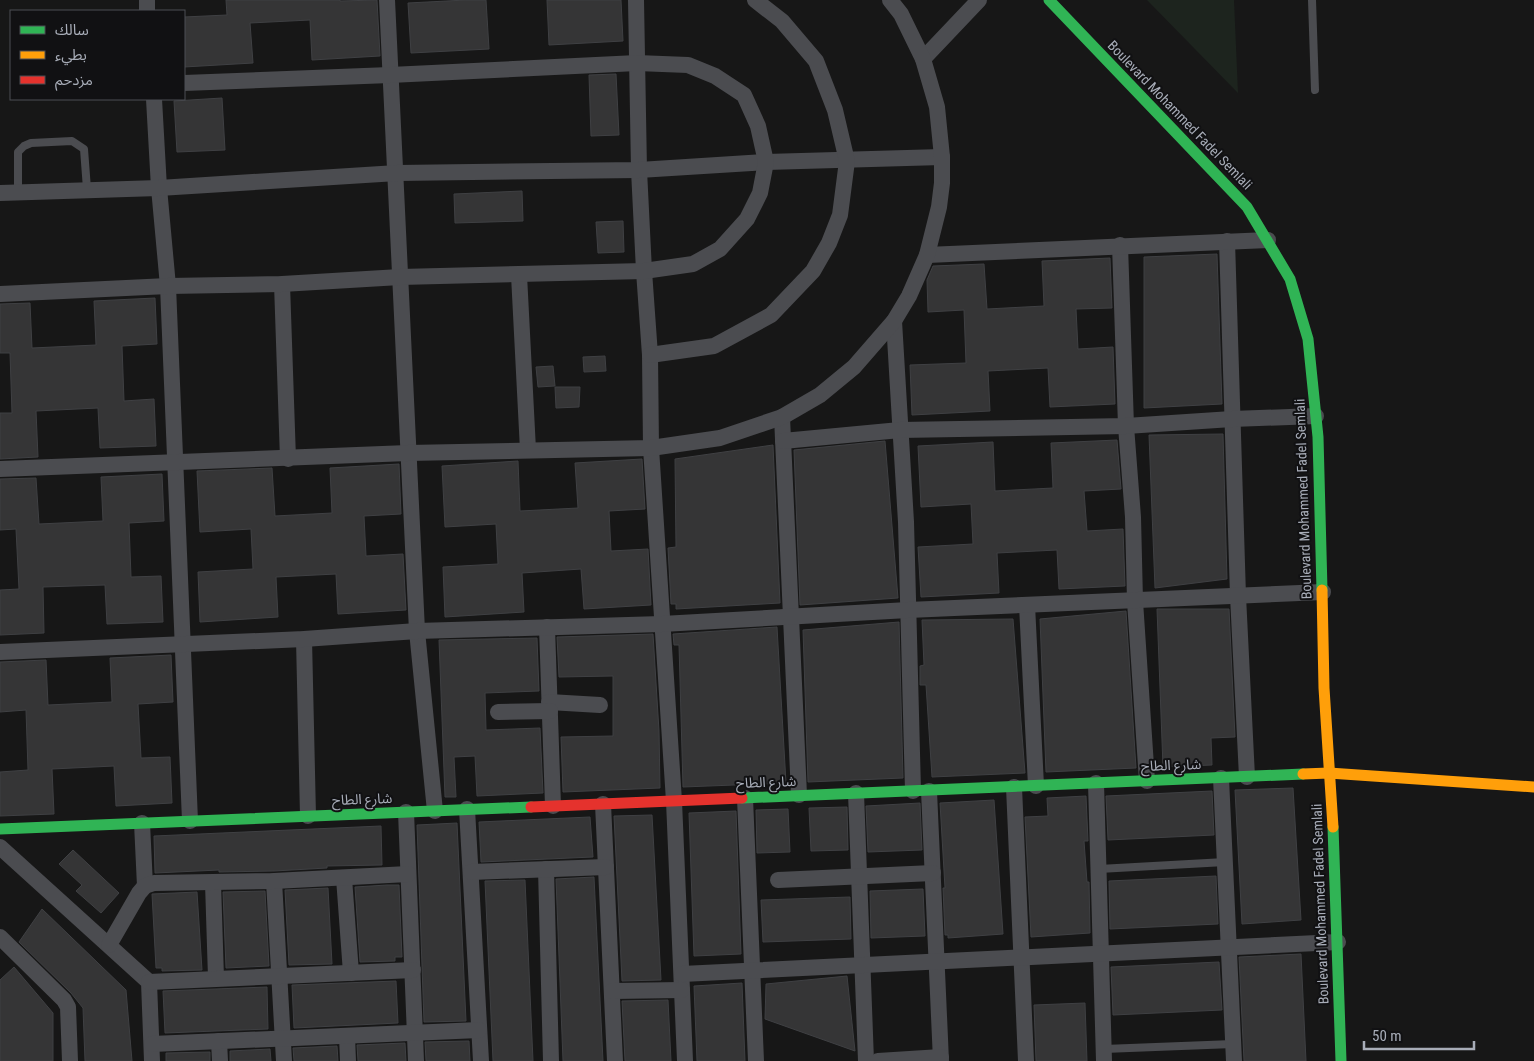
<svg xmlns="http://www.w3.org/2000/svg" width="1534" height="1061" viewBox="0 0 1534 1061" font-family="'Roboto Condensed','Noto Sans Arabic',sans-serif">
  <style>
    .green { fill: #1d241e }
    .building { fill: #353536; stroke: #3f4043 }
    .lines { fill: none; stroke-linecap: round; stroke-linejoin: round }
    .lane { stroke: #4b4c50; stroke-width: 8 }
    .street { stroke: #4b4c50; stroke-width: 16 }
    .fast { stroke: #30b455; stroke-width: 11 }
    .slow { stroke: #ff9f0a; stroke-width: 11 }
    .jam { stroke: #e5322d; stroke-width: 11 }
    .labels { text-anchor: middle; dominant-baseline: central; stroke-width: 4; stroke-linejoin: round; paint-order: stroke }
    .street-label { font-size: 14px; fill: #a8adb8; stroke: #111113 }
  </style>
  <rect width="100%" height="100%" fill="#171717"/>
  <polygon class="green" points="1147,0 1234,0 1238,93"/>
  <g class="building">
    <polygon points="226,0 340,0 340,1 377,0 380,56 312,60 310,20 250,23 253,63 184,67 184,17 227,15"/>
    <polygon points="466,0 486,0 489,49 411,53 408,3"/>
    <polygon points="547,0 621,0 623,41 549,45"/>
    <polygon points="616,74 619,135 591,136 589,75"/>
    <polygon points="222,98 225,150 177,152 174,101"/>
    <polygon points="522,191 523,221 455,223 454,194"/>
    <polygon points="623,221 624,252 598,253 596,222"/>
    <polygon points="1217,254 1222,404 1144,408 1144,257"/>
    <polygon points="1110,258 1112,308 1076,309 1078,349 1113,347 1115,404 1050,407 1048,368 988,371 990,411 912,415 910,365 966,363 964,310 928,312 927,280 933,266 984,264 987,309 1044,306 1042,261"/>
    <polygon points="155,298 157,344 122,346 124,401 154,399 156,446 100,448 98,408 36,411 38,457 0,459 0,413 12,413 10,353 0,353 0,304 30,303 32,348 96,345 94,301"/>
    <polygon points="605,356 606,371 584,372 583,357"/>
    <polygon points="553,366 555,386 538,387 536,367"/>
    <polygon points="555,387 580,387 579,407 556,408"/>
    <polygon points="1223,434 1227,579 1155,588 1149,435"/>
    <polygon points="1117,440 1121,489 1084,491 1087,531 1123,529 1125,586 1059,589 1057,550 997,553 999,593 921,597 918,547 973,544 971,504 921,507 918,446 993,442 995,491 1053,488 1051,443"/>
    <polygon points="885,441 898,598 800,605 794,450"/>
    <polygon points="773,445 780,603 676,609 676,604 671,604 668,548 676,547 675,459"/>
    <polygon points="642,459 645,509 609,511 611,551 648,549 651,605 584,609 581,569 522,573 524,612 445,617 443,567 498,564 496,524 445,527 442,466 518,461 520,511 578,508 575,463"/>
    <polygon points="399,464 401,514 364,516 366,556 403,554 406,610 338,614 336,574 276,577 278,617 200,622 198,572 253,569 251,529 200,532 197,471 272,468 275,516 332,513 330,468"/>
    <polygon points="162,474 164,521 129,523 131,577 161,576 163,622 107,624 105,585 43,587 44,633 0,635 0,590 19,589 16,529 0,530 0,479 36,478 39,524 103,521 101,477"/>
    <polygon points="1157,609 1229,609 1235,737 1211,738 1212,765 1163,767"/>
    <polygon points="1126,611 1136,768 1046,772 1040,619"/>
    <polygon points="1013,619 1025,773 932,777 926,685 920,685 920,666 924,665 922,620"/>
    <polygon points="899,622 903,778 808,782 803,630"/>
    <polygon points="777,627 786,783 683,787 679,645 674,645 673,634"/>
    <polygon points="653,634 659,731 660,788 563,792 561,737 613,736 613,676 559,677 557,637"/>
    <polygon points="537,638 539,691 485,693 486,730 540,728 543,793 477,796 475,756 454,757 456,797 445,797 439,640"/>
    <polygon points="171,655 173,702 138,704 141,758 170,757 172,803 116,806 114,766 52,769 54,814 0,816 0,772 28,770 26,710 0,712 0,662 46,660 48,705 112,702 110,658"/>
    <polygon points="1293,788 1301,920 1242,924 1235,790"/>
    <polygon points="1212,791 1214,835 1108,840 1106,796"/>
    <polygon points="1086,796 1088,841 1084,841 1087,882 1089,882 1090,933 1031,937 1025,817 1048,816 1047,798"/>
    <polygon points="994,800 1003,934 948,938 948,935 945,935 943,888 945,888 940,803"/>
    <polygon points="920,803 922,850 868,852 866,806"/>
    <polygon points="847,807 848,850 811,851 809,808"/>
    <polygon points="788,809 790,852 757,853 756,810"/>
    <polygon points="736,811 741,954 694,956 689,813"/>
    <polygon points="652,815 661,980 622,981 614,816"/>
    <polygon points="590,817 593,857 481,862 479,822"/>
    <polygon points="457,823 466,1021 424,1022 417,825"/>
    <polygon points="381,826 382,865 327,866 327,868 274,871 219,872 219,870 155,873 154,836"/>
    <polygon points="73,850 119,893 101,913 76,891 82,885 59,864"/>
    <polygon points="1216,876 1218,924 1110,929 1109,881"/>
    <polygon points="594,877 603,1061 563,1061 556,879"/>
    <polygon points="525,880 533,1061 493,1061 485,881"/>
    <polygon points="387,885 399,885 402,957 395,957 395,961 360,962 355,887"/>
    <polygon points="328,888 332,964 289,965 285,890"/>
    <polygon points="923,889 925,936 871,938 870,891"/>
    <polygon points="265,891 269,966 226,968 223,892"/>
    <polygon points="197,892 202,970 162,971 162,968 156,968 152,894"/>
    <polygon points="850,897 851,939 763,942 761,900"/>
    <polygon points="42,909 126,990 132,1061 85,1061 83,1008 71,993 19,942"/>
    <polygon points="1301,954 1306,1061 1244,1061 1239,957"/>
    <polygon points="1219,962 1222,1010 1113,1015 1111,967"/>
    <polygon points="14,967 53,1013 53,1061 0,1061 0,980"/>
    <polygon points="847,976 855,1051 765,1019 766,984"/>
    <polygon points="396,981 398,1023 294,1028 292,985"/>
    <polygon points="742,983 745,1061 697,1061 694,986"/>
    <polygon points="267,987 268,1029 165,1033 163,991"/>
    <polygon points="668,1000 671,1061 625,1061 622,1001"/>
    <polygon points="1085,1003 1087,1061 1036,1061 1034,1005"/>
    <polygon points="467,1041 469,1041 470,1061 426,1061 425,1042"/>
    <polygon points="405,1043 406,1061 358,1061 357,1045"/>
    <polygon points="337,1046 338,1061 294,1061 293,1048"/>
    <polygon points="270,1049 271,1061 230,1061 230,1051"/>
    <polygon points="210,1052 210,1061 166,1061 166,1053"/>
  </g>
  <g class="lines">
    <g class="lane">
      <polyline points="1312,0 1315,90"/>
      <polyline points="18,192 18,152 24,146 31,143 72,141 84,149 87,189"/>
      <polyline points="1099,869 1225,862"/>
      <polyline points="1104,1049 1233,1044"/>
    </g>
    <g class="street">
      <polyline points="147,0 147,11"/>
      <polyline points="387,0 417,631 435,811"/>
      <polyline points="636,0 639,170 644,271 650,355 651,448 674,801 685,1061"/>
      <polyline points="923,59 979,0"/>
      <polyline points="154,99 159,188 168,286 190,821"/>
      <polyline points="0,193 159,188 397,173 639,170 766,162 942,157"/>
      <polyline points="1227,241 1238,596 1247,777"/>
      <polyline points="1120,245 1126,426 1133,517 1135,601 1147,781"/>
      <polyline points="927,255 1268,240"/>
      <polyline points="519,275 528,450"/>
      <polyline points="282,284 288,459"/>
      <polyline points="0,294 168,286 282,284 400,277 644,271 693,264 720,249 747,219 760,193 766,162 758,126 744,95 715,76 688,65 637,63 390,75 184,83"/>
      <polyline points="894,321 906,522 913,791"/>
      <polyline points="650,355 714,346 771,315 813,271 829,243 840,215 847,161 835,110 816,61 782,21 755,0"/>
      <polyline points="782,417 799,795"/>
      <polyline points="783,441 900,430 1126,426 1232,419 1316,416"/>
      <polyline points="0,469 408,453 651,448 720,438 782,417 820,395 854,367 894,321 909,296 927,255 939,207 942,183 942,157 937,107 923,59 901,14 890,0"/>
      <polyline points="1027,605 1036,786"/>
      <polyline points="547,627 553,806"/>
      <polyline points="304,639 308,816"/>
      <polyline points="0,652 304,639 417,631 662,624 908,610 1323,592"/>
      <polyline points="549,702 600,705"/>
      <polyline points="498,712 550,711"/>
      <polyline points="1221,778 1234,1061"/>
      <polyline points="1096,783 1104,1061"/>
      <polyline points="1014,787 1026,1061"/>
      <polyline points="929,791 941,1061"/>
      <polyline points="856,793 866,1061"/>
      <polyline points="745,798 756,1061"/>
      <polyline points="603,804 615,1061"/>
      <polyline points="467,809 481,1061"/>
      <polyline points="406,812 416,1061"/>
      <polyline points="142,823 145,886"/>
      <polyline points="0,847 149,982 152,1061"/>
      <polyline points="546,869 551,1061"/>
      <polyline points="471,872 606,867"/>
      <polyline points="344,878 351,973"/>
      <polyline points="778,880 933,873"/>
      <polyline points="274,881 284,1061"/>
      <polyline points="213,883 216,978"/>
      <polyline points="0,937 64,1000 68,1007 70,1061"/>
      <polyline points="109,945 139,893 145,886 154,883 274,881 408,874"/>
      <polyline points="682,974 1338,942"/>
      <polyline points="149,982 413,970"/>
      <polyline points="612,991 682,990"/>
      <polyline points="347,1036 348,1061"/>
      <polyline points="219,1041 220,1061"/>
      <polyline points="152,1044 479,1030"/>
      <polyline points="878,1061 941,1057"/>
    </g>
    <g class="fast">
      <polyline points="1049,0 1247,207 1290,279 1308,339 1318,437 1322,590"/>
      <polyline points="742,798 1303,774"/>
      <polyline points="1333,827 1341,1061"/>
      <polyline points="0,829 531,807"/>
    </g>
    <g class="slow">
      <polyline points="1322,590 1324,688 1333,827"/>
      <polyline points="1303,774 1329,773 1534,787"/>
    </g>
    <polyline class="jam" points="531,807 742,798"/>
  </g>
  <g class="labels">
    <g class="street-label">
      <text transform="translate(1180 115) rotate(46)">Boulevard Mohammed Fadel Semlali</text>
      <text transform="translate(1303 499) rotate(-92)">Boulevard Mohammed Fadel Semlali</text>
      <text transform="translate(1171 765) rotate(-2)">شارع الطاح</text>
      <text transform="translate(766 782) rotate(-2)">شارع الطاح</text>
      <text transform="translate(362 799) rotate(-2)">شارع الطاح</text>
      <text transform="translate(1320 904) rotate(-92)">Boulevard Mohammed Fadel Semlali</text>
    </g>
  </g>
  <rect x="10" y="10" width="175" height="90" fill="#111113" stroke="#4d4f55"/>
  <rect x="20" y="26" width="25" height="8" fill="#30b455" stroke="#4d4f55"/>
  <text x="55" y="35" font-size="15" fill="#a8adb8">سالك</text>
  <rect x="20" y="51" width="25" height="8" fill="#ff9f0a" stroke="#4d4f55"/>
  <text x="55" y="60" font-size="15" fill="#a8adb8">بطيء</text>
  <rect x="20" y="76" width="25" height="8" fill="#e5322d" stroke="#4d4f55"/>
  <text x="55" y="85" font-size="15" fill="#a8adb8">مزدحم</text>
  <path d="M1364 1041v8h110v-8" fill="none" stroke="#a8adb8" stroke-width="2.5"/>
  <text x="1372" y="1041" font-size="15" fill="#a8adb8" stroke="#111113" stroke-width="4" paint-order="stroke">50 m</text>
</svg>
